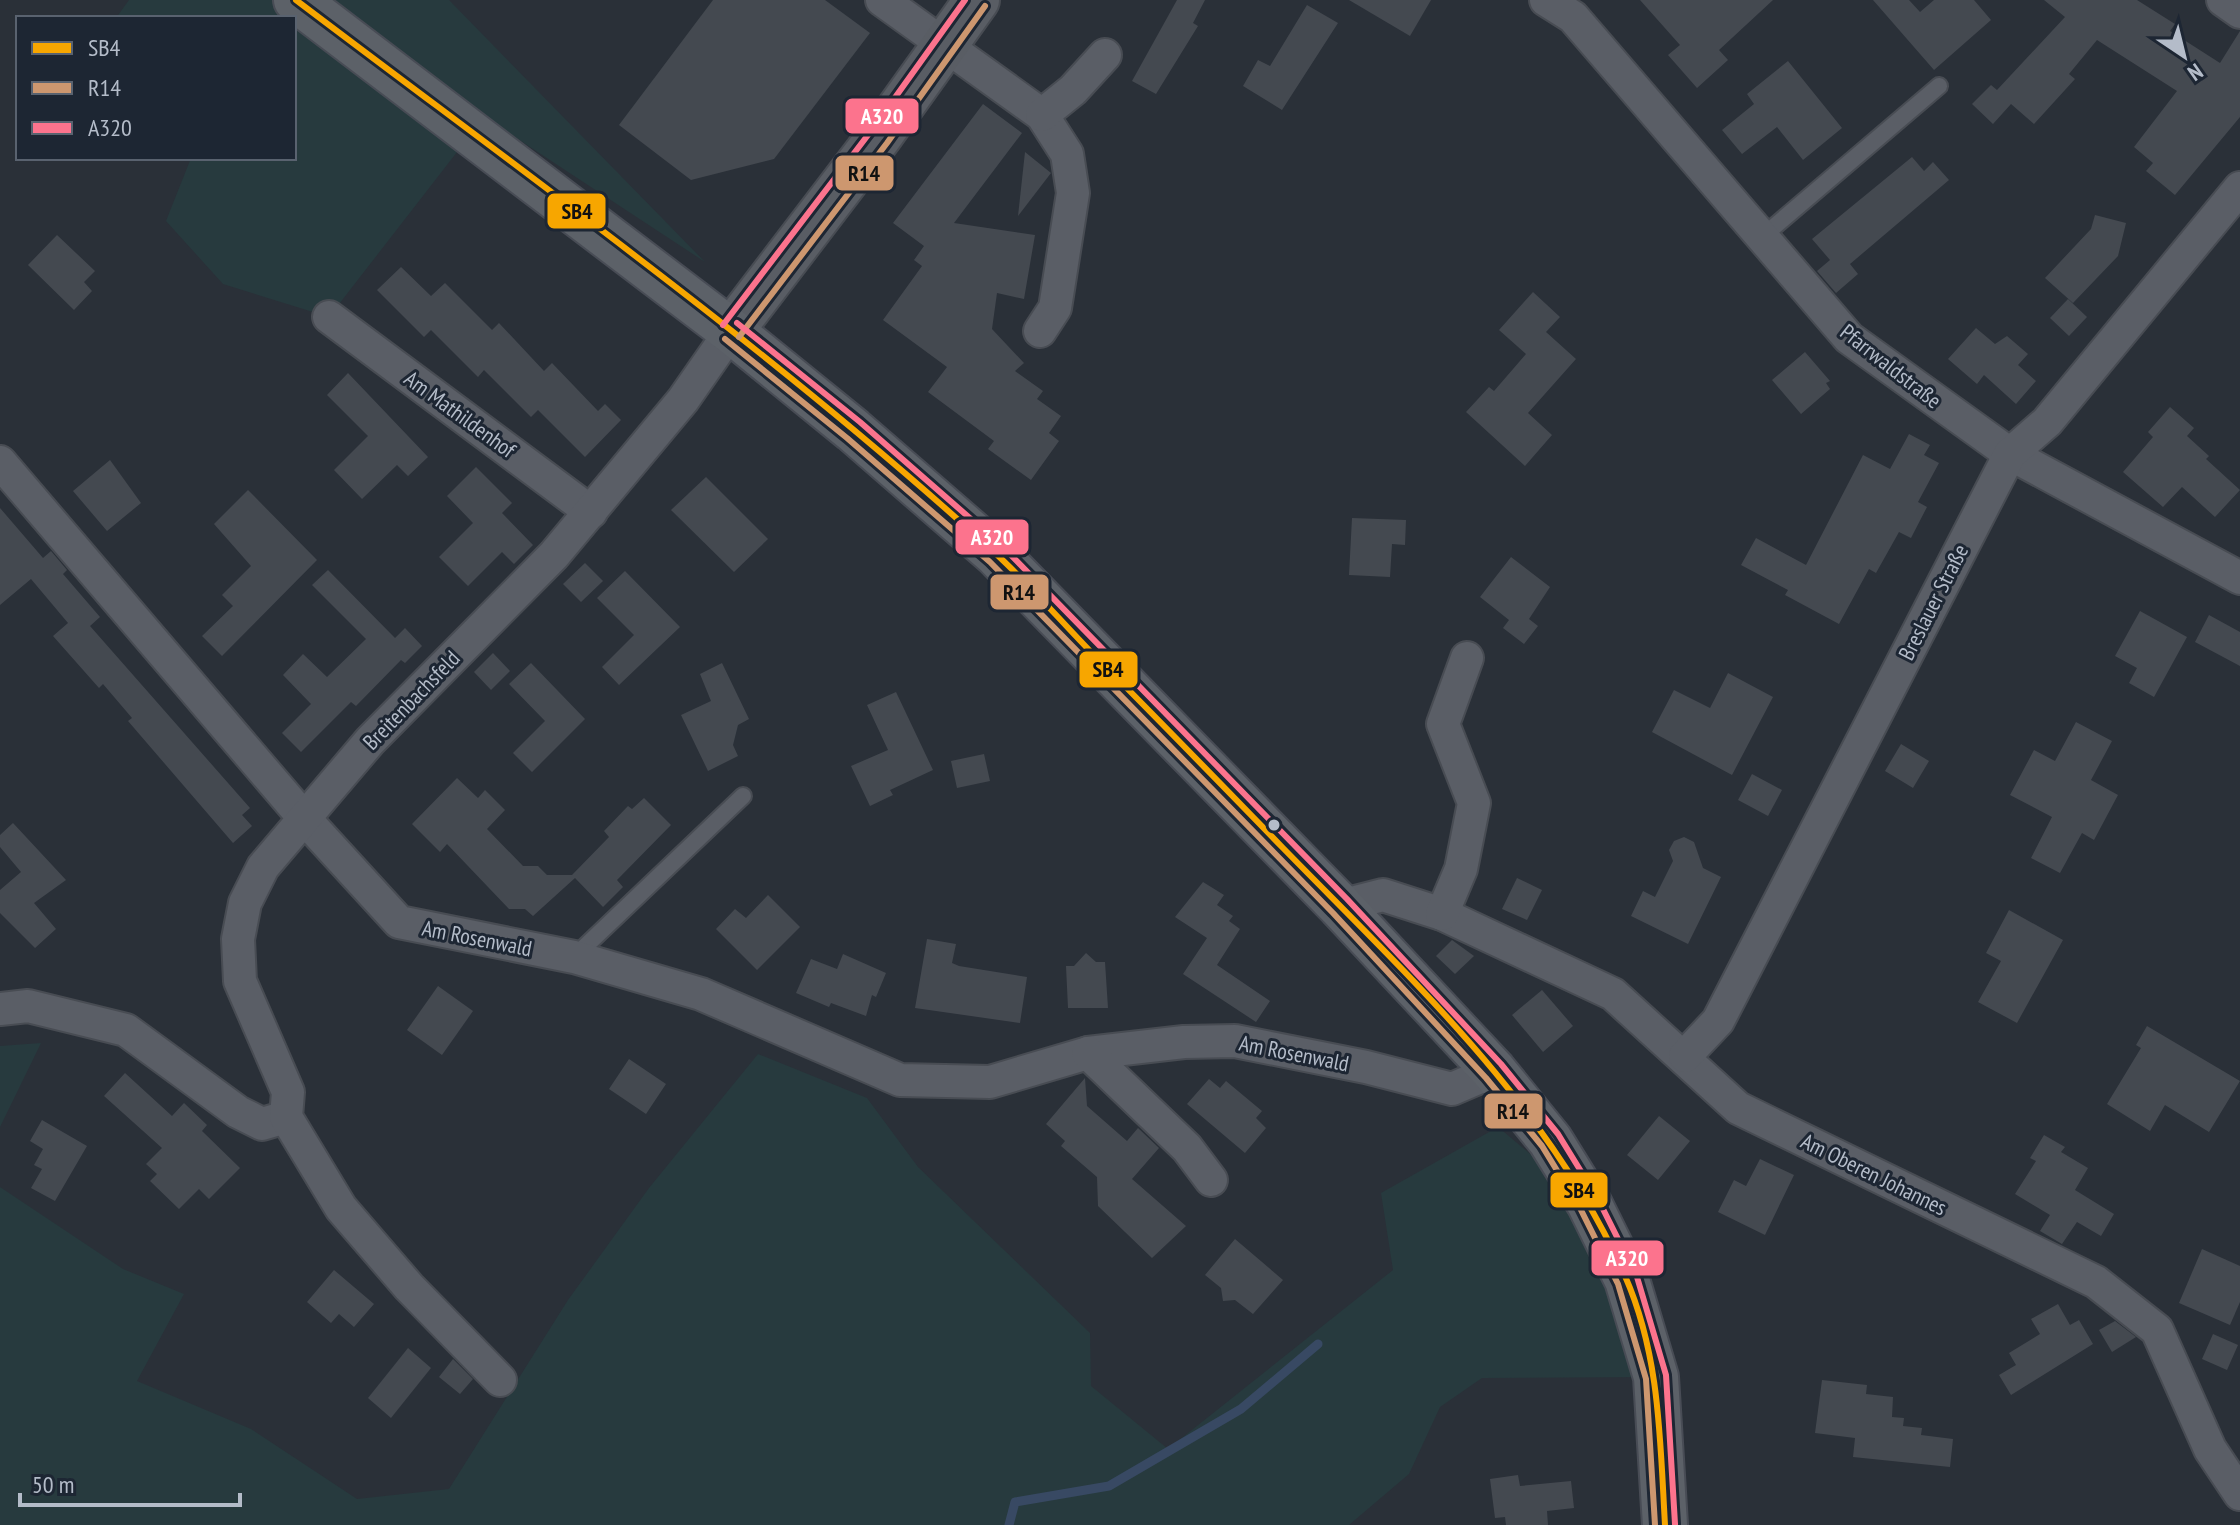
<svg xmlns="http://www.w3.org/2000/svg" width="2240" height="1525" viewBox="0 0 2240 1525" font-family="'PT Sans Narrow',sans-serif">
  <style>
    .green { fill: #273a3e }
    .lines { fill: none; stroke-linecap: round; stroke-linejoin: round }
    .stream { stroke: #384963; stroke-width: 9 }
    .building { fill: #444950 }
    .service-casing { stroke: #484c53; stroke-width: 20 }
    .minor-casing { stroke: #484c53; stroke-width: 36 }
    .secondary-casing { stroke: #484c53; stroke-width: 48 }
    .primary-casing { stroke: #484c55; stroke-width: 48 }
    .service { stroke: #5a5e66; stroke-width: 16 }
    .minor { stroke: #5a5e66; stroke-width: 32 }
    .secondary { stroke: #595d64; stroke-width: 44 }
    .primary { stroke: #5c6168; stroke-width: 44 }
    .bus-1-casing { stroke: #1d2633; stroke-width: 12 }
    .bus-2-casing { stroke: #1d2633; stroke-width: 12 }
    .bus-3-casing { stroke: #1d2633; stroke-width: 12 }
    .bus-1 { stroke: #f7a600; stroke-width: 6 }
    .bus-2 { stroke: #cd976f; stroke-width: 6 }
    .bus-3 { stroke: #fc738d; stroke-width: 6 }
    .bus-dot { fill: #b4bcc9; stroke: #1d2633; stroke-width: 3 }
    .labels { text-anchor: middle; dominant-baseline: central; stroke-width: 6; stroke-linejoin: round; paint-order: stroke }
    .street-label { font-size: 22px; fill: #b4bcc9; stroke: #1d2633 }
    .line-badge { stroke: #1d2633; stroke-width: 3 }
    .badge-label { font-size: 22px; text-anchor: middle; font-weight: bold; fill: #fff }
    .pale-badge-label { font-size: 22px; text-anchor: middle; font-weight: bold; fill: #111 }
  </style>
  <rect width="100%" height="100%" fill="#2a3038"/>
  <g class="green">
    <polygon points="129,0 296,0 471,134 329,317 223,284 166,221 191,158 294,158 294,18 116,18"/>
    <polygon points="322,0 449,0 705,262 480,114"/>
    <polygon points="41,1043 0,1127 0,1046"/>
    <polygon points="758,1054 867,1098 918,1167 1090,1333 1091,1386 1168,1449 1393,1270 1381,1193 1498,1127 1589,1203 1656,1377 1482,1378 1440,1407 1409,1474 1349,1525 0,1525 0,1187 123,1269 184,1294 137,1381 251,1429 357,1499 449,1489 568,1300 649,1188"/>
  </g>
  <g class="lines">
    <polyline class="stream" points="1009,1525 1015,1502 1109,1486 1241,1409 1318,1344"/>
  </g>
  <g class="building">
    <polygon points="713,0 825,0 870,33 774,159 691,180 619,125"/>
    <polygon points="1177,0 1205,0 1193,23 1198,26 1156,94 1132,81"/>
    <polygon points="1349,0 1431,0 1410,36"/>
    <polygon points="1640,0 1773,0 1719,50 1728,60 1697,88 1668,55 1680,45"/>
    <polygon points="1873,0 1909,0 1920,12 1934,0 1974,0 1991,20 1934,70"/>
    <polygon points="2044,0 2137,0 2175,24 2170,31 2220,63 2240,31 2240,117 2175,195 2146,171 2153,163 2134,147 2177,91 2097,40 2069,74 2075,79 2034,124 2011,104 1993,124 1972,104 1991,85 1997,90 2065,17"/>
    <polygon points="1307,5 1338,23 1282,110 1243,86 1258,60 1270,66"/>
    <polygon points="1788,61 1842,128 1803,160 1777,127 1742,154 1722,130 1754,104 1747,94"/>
    <polygon points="983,104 1022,133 954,223 1035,235 1024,299 997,293 992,329 1024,363 1015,371 1043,391 1037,399 1061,416 1049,433 1059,441 1031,480 988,449 994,441 928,392 947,367 883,320 922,266 914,260 924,246 893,223"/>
    <polygon points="1025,152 1051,173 1018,216"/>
    <polygon points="1912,157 1924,171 1933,162 1949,180 1850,264 1858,274 1836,293 1817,271 1830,260 1812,239"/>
    <polygon points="2095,215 2126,223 2118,256 2073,303 2045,278 2091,229"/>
    <polygon points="57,235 95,271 84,282 92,291 74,310 28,265"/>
    <polygon points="401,267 431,296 445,283 492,330 499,323 544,371 552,363 598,411 605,404 621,420 585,457 538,410 531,417 484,370 478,377 431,330 424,337 377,290"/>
    <polygon points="1533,292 1560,317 1546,332 1576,359 1528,413 1552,435 1525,466 1466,412 1489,387 1494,391 1526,354 1499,330"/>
    <polygon points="2068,299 2087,317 2069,336 2050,318"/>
    <polygon points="1976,328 1995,344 2007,336 2028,354 2018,365 2036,381 2016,404 1984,375 1977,384 1948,359"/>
    <polygon points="1805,352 1830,381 1826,383 1830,389 1801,414 1772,380"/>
    <polygon points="348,373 428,457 408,476 397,465 362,499 334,470 368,436 327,395"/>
    <polygon points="2170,407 2194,428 2187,436 2209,456 2206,459 2240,490 2215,517 2182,487 2163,507 2123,472 2153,437 2148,432"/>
    <polygon points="1909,434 1930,445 1924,455 1939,463 1918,502 1927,507 1911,538 1899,532 1876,573 1869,569 1839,624 1785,595 1788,590 1741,565 1756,538 1806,565 1863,455 1890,469"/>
    <polygon points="110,460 141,503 107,531 73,491"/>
    <polygon points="476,467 512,503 502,513 533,545 514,564 502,552 468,586 439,557 473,523 447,496"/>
    <polygon points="706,477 768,539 734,572 671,510"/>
    <polygon points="248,490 317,560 222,656 202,636 233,606 222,595 251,566 214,524"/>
    <polygon points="0,508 43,558 51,551 67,570 63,574 100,617 90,626 250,808 242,815 252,826 233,843 128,721 132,718 103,684 99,688 53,636 68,623 31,579 0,605"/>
    <polygon points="1352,518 1406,520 1405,545 1392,544 1390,577 1349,575"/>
    <polygon points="1511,557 1550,587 1529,619 1538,626 1524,644 1503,628 1509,620 1480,597"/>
    <polygon points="585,563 603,581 581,602 563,584"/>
    <polygon points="328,570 395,638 405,628 422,646 405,663 401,660 356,706 351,702 301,752 282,733 311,704 283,675 303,654 327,677 366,639 312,585"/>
    <polygon points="625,571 680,627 619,685 602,667 634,635 597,598"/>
    <polygon points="2140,611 2187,637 2154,697 2129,683 2137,668 2115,656"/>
    <polygon points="2209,615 2240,632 2240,666 2195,642"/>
    <polygon points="493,653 510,671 491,690 474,672"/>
    <polygon points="531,663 585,719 532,772 513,753 545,721 509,684"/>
    <polygon points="722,663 749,719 738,725 733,745 738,756 708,771 681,715 711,701 700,674"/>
    <polygon points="1728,673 1773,697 1732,775 1652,732 1674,690 1710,708"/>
    <polygon points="896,692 933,770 890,790 893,795 870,806 851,766 888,750 867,705"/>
    <polygon points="2076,722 2112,741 2091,780 2118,795 2094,840 2082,833 2060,873 2031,858 2052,817 2010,795 2034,750 2055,761"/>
    <polygon points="1901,744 1929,761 1913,788 1885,771"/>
    <polygon points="984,754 990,781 957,788 951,761"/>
    <polygon points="1752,774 1782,790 1768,816 1738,800"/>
    <polygon points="457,778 478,798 485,790 505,810 487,829 523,866 538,866 547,875 572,875 609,837 604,831 628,806 632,809 644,798 671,825 617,880 623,887 603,907 575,878 533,916 525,909 509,909 447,844 440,852 412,824"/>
    <polygon points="13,823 66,880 34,903 56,929 35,948 0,913 0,890 21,872 0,847 0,835"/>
    <polygon points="1684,837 1694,842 1703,868 1721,877 1688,944 1631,916 1643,891 1655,897 1673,861 1669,850 1674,841"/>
    <polygon points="1517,878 1542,890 1527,920 1502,909"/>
    <polygon points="1203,882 1224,895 1217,905 1233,916 1229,921 1240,929 1217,965 1270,1001 1256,1022 1183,974 1207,938 1175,917"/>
    <polygon points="768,895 800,927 757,970 716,929 735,909 746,918"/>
    <polygon points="2009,910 2063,940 2017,1023 1978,1002 2001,961 1986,953"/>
    <polygon points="927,939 956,944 952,963 959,966 1027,977 1020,1023 915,1008"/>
    <polygon points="1452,940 1474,956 1455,974 1436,956"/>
    <polygon points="1086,953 1096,962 1105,962 1108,1008 1068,1008 1066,966 1074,966"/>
    <polygon points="843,954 886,973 876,997 872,995 866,1016 831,1003 829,1007 796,993 811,959 837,969"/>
    <polygon points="438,986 473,1011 442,1055 407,1030"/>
    <polygon points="1542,990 1573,1026 1543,1052 1512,1015"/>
    <polygon points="2147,1026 2240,1081 2209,1132 2165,1105 2150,1131 2107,1104 2141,1048 2136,1045"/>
    <polygon points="629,1059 666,1084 646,1114 609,1089"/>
    <polygon points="125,1073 172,1116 184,1103 207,1125 202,1131 240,1168 209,1199 199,1189 179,1209 150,1181 157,1174 146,1164 162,1148 104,1096"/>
    <polygon points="1085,1078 1087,1106 1127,1141 1138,1128 1159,1148 1132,1179 1186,1226 1152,1258 1098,1206 1097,1177 1061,1146 1065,1141 1046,1124"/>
    <polygon points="1209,1079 1220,1088 1226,1081 1262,1111 1256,1118 1266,1128 1245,1153 1187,1104"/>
    <polygon points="1659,1116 1690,1141 1658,1180 1627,1155"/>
    <polygon points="42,1120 87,1146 55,1201 31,1188 42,1169 34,1165 43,1149 30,1141"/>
    <polygon points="2044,1135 2065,1147 2061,1152 2088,1168 2075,1190 2114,1214 2101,1236 2077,1222 2062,1244 2040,1231 2050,1215 2015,1194 2036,1161 2030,1158"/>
    <polygon points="1760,1159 1794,1175 1765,1235 1718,1212 1734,1180 1746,1186"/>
    <polygon points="1235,1239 1283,1280 1253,1314 1235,1300 1223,1301 1221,1288 1205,1275"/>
    <polygon points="2202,1249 2240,1266 2240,1302 2230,1325 2179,1303"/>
    <polygon points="334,1270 374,1304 354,1327 339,1314 331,1323 307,1302"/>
    <polygon points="2058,1304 2070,1325 2079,1320 2093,1344 2011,1395 1999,1375 2016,1365 2009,1353 2040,1334 2031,1319"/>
    <polygon points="2115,1321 2136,1337 2112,1352 2099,1330"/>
    <polygon points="2213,1334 2238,1345 2227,1370 2202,1359"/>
    <polygon points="408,1348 431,1368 391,1418 368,1398"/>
    <polygon points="453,1359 473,1379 460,1394 439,1377"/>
    <polygon points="1822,1380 1867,1385 1866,1394 1893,1397 1892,1417 1904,1418 1903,1426 1922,1428 1921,1435 1953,1439 1950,1467 1853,1457 1855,1438 1815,1433"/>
    <polygon points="1518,1475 1520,1486 1571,1481 1574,1508 1547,1511 1548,1525 1506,1525 1505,1517 1495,1518 1490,1479"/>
  </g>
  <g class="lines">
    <defs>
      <g id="service">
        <polyline points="1762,237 1939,86"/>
        <polyline points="574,957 743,796"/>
      </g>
      <g id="minor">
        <polyline points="882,0 1042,115 1067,154 1073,193 1055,308 1040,331"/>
        <polyline points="1546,0 1573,17 1849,338 2010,454 2240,578"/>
        <polyline points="2223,0 2240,12"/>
        <polyline points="1042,115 1073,90 1105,55"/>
        <polyline points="329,317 591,512"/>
        <polyline points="0,462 304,818 399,922 574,957 701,994 900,1080 990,1082 1088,1053 1184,1042 1235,1041 1366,1067 1452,1089 1494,1071"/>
        <polyline points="1340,906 1383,895 1442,914 1613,994 1738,1108 2096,1282 2157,1330 2210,1449 2240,1494"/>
        <polyline points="1442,914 1461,869 1474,803 1443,724 1467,658"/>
        <polyline points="0,1009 28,1006 126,1030 238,1112 262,1124 286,1117"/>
        <polyline points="1088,1053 1187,1148 1211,1180"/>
        <polyline points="1685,1056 1718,1021 2010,454 2047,422 2240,188"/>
        <polyline points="500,1380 409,1287 341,1208 286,1117 288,1092 240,981 238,939 245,903 263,867 370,741 554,555 683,400 731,331"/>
      </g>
      <polyline id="secondary" points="731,331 879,137 977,0"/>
      <polyline id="primary" points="296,0 731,331 853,430 997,555 1340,906 1494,1071 1550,1140 1589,1203 1627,1280 1656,1377 1665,1525"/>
    </defs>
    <use href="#service" class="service-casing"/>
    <use href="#minor" class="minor-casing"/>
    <use href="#secondary" class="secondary-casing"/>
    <use href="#primary" class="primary-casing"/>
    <use href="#service" class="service"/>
    <use href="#minor" class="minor"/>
    <use href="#secondary" class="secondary"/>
    <use href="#primary" class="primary"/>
    <defs>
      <path id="bus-1" d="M296 0C532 179 775 352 994 552 1028 583 1058 618 1090 651 1155 716 1219 782 1283 848 1410 978 1551 1107 1625 1276 1660 1355 1660 1440 1665 1525"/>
      <g id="bus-2">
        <polyline points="739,337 887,143 985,6"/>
        <polyline points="725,339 847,438 990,562 1333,913 1486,1078 1542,1146 1580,1208 1618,1284 1646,1379 1655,1525"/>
      </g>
      <g id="bus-3">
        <polyline points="737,323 860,422 1004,548 1347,899 1501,1064 1558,1134 1598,1199 1637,1277 1666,1375 1675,1524"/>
        <polyline points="723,325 871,131 965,0"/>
      </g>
    </defs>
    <use href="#bus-1" class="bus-1-casing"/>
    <use href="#bus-2" class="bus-2-casing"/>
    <use href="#bus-3" class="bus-3-casing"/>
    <use href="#bus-1" class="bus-1"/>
    <use href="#bus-2" class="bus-2"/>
    <use href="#bus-3" class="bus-3"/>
  </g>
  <circle class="bus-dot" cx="1274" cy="825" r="7"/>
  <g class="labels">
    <g class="street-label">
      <text transform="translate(1891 366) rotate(38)">Pfarrwaldstraße</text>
      <text transform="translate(460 414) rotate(36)">Am Mathildenhof</text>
      <text transform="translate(1933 602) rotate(-63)">Breslauer Straße</text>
      <text transform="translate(411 700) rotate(-46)">Breitenbachsfeld</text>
      <text transform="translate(477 938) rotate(11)">Am Rosenwald</text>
      <text transform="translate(1294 1053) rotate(11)">Am Rosenwald</text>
      <text transform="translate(1874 1174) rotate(26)">Am Oberen Johannes</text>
    </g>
  </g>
  <g class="line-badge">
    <rect x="844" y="97" width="76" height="38" rx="8" fill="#fc738d"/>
    <rect x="834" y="154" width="61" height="38" rx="8" fill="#cd976f"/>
    <rect x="546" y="192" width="61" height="38" rx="8" fill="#f7a600"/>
    <rect x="954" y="518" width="76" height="38" rx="8" fill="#fc738d"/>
    <rect x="989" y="573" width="61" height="38" rx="8" fill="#cd976f"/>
    <rect x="1078" y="650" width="61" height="39" rx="8" fill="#f7a600"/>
    <rect x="1483" y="1092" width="61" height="38" rx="8" fill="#cd976f"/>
    <rect x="1549" y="1171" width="60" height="38" rx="8" fill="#f7a600"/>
    <rect x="1590" y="1239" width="75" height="38" rx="8" fill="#fc738d"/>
  </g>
  <g class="badge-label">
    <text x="882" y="124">A320</text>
    <text x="992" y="545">A320</text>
    <text x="1627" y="1266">A320</text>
  </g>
  <g class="pale-badge-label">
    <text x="864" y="181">R14</text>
    <text x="577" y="219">SB4</text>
    <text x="1019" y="600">R14</text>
    <text x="1108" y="677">SB4</text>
    <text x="1513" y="1119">R14</text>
    <text x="1579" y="1198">SB4</text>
  </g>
  <rect x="16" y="16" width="280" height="144" fill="#1d2633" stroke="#59626f" stroke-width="2"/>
  <rect x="32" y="42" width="40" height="12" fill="#f7a600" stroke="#59626f" stroke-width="2"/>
  <text x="88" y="56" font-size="24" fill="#b4bcc9">SB4</text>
  <rect x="32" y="82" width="40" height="12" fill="#cd976f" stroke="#59626f" stroke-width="2"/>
  <text x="88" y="96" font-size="24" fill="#b4bcc9">R14</text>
  <rect x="32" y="122" width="40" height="12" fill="#fc738d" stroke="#59626f" stroke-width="2"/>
  <text x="88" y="136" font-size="24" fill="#b4bcc9">A320</text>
  <g transform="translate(2184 56) rotate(145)" stroke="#1d2633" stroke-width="6" paint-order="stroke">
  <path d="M0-6L14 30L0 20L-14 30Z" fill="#b4bcc9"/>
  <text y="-12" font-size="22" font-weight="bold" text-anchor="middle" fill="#b4bcc9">N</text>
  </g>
  <path d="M20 1493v12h220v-12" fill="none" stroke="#b4bcc9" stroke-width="4"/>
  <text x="32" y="1493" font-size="24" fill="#b4bcc9" stroke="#1d2633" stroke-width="6" paint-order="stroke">50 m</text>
</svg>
